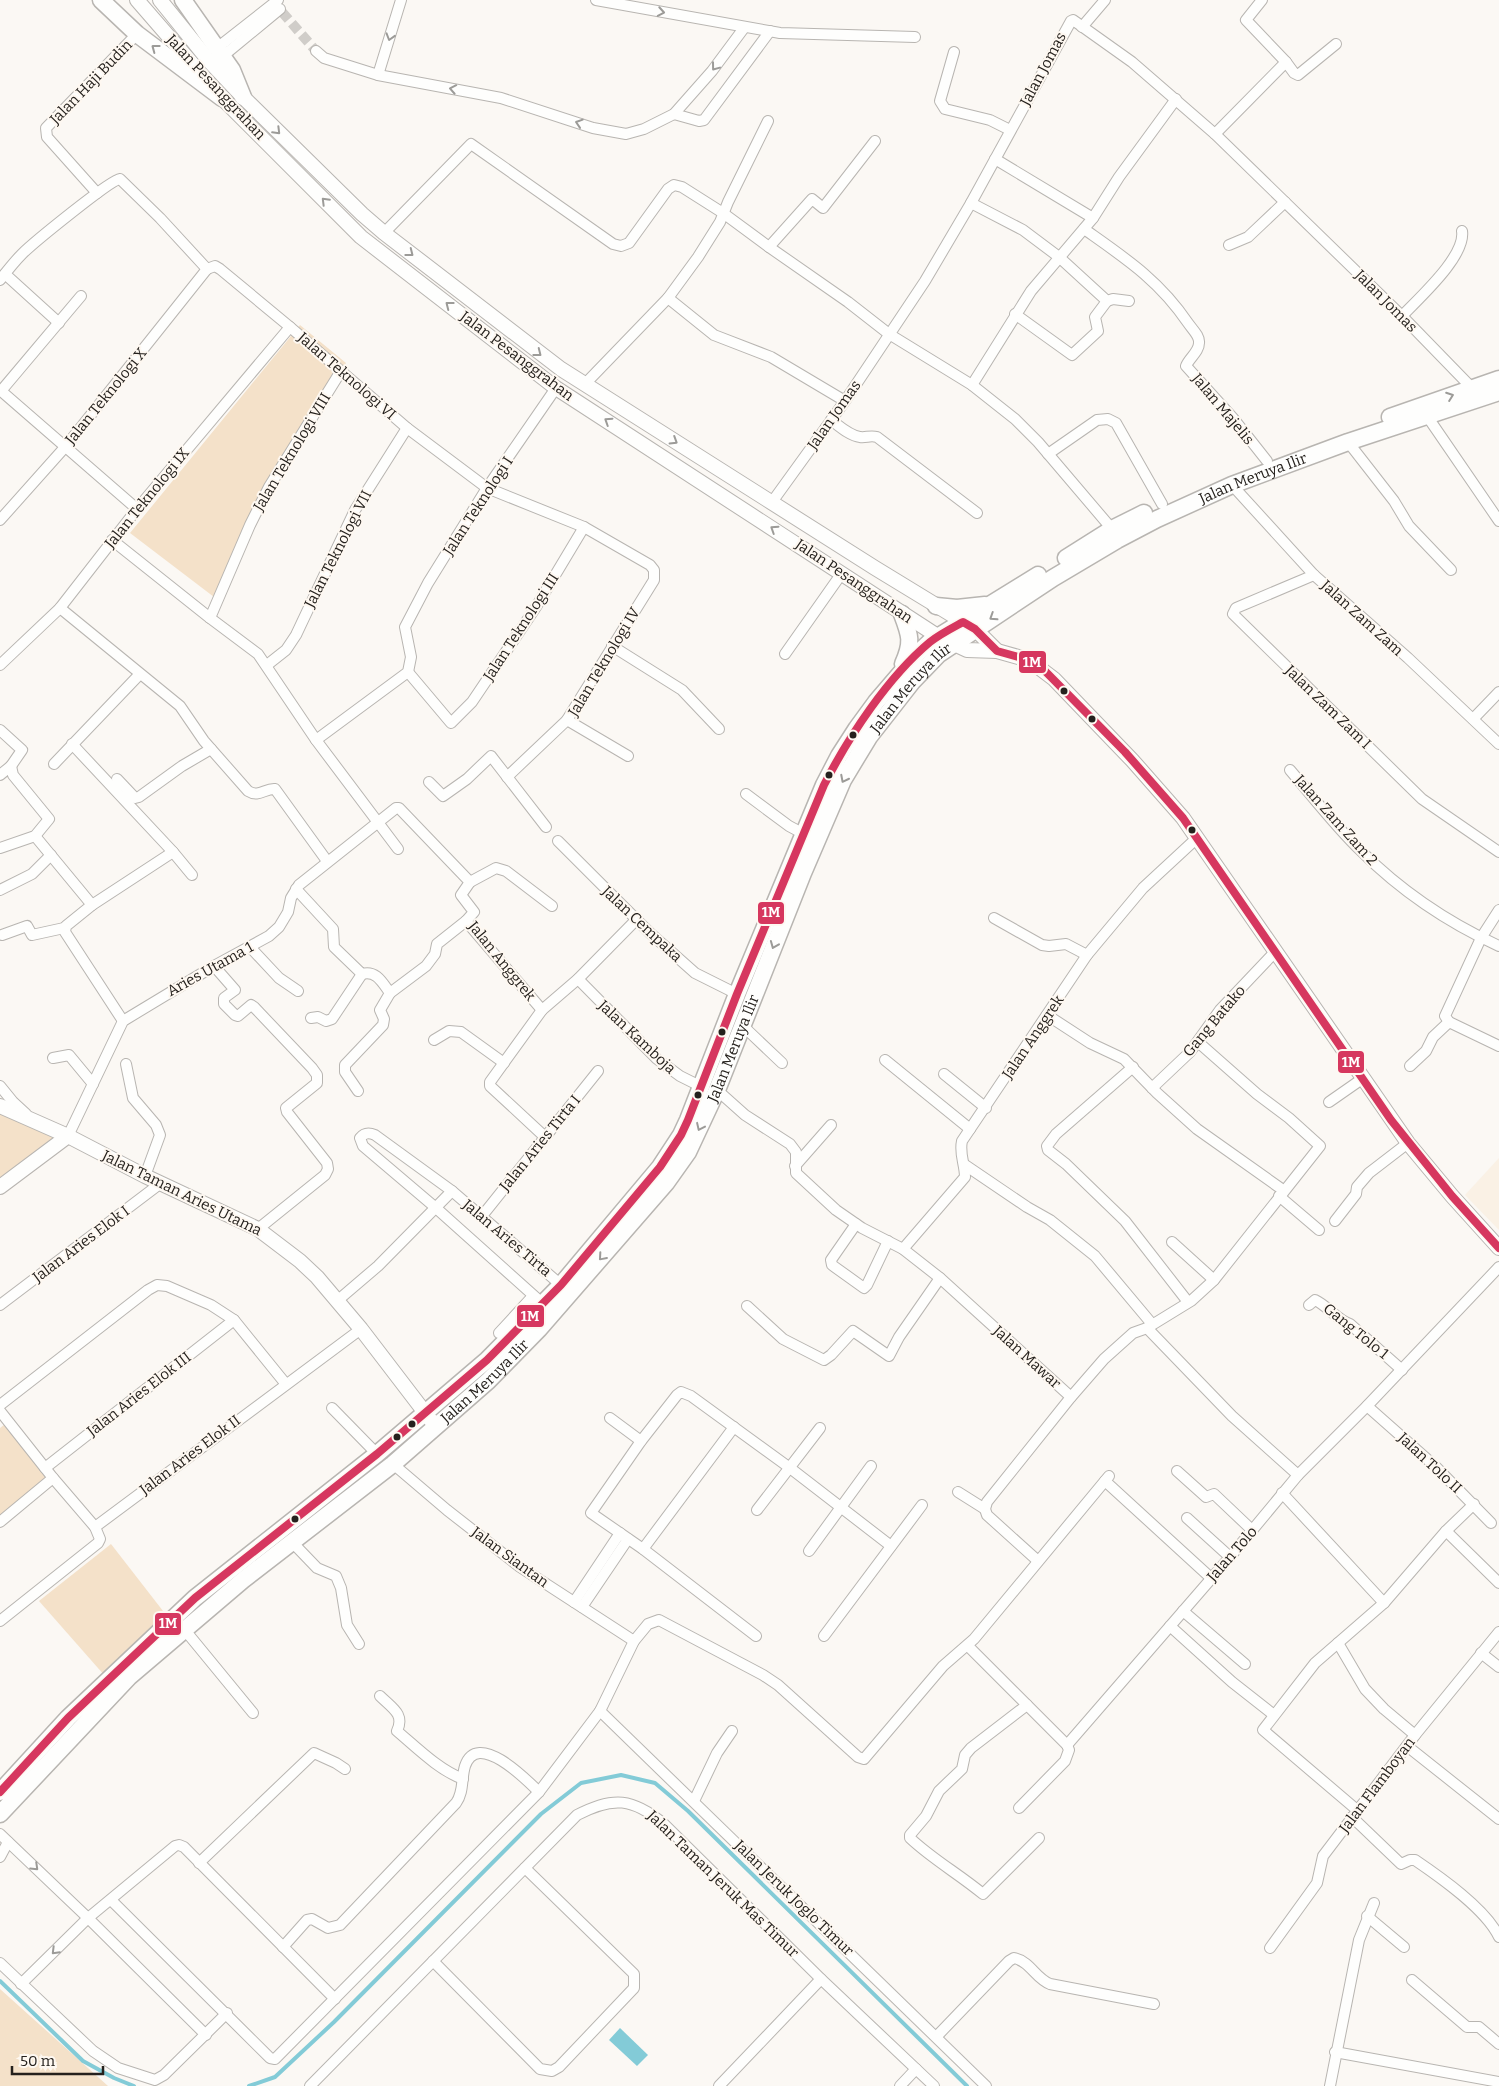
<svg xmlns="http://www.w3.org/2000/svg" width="1499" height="2086" viewBox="0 0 1499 2086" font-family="Bitter,serif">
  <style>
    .built { fill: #faf1e5 }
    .green { fill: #f4e1c9 }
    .water { fill: #83cbd7 }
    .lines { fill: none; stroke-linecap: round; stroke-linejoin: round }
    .stream { stroke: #83cbd7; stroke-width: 4 }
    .street-tunnel { stroke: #d0cdc9; stroke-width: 10; stroke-dasharray: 10 5; stroke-linecap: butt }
    .street-casing { stroke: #b8b5b1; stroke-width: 12 }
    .secondary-casing { stroke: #b8b5b1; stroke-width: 16 }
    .primary-casing { stroke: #b8b5b1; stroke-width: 19 }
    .street { stroke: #fefefd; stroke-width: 10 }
    .secondary { stroke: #fefefd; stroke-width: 14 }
    .primary { stroke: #fefefd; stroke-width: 16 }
    .bus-1-casing { stroke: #fef8f1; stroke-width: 11 }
    .bus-1 { stroke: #d6375f; stroke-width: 8 }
    .oneway { stroke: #9c9b98 }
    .bus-dot { fill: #25211d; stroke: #fef8f1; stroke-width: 2 }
    .labels { text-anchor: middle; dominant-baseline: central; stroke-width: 4; stroke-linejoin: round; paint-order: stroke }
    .street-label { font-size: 15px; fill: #25211d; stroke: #fef8f1 }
    .line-badge { stroke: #fef8f1; stroke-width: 2 }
    .badge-label { font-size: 14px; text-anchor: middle; font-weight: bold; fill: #fff }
  </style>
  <rect width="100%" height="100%" fill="#fbf8f4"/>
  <polygon class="built" points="1499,1158 1499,1230 1465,1195"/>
  <g class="green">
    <polygon points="300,325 346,363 271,478 214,597 130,533"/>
    <polygon points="0,1113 57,1137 0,1180"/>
    <polygon points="9,1421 51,1476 0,1515 0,1428"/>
    <polygon points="111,1544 170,1620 105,1676 39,1601"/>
    <polygon points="0,1989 108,2086 0,2086"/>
  </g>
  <polygon class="water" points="620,2028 648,2055 637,2066 609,2040"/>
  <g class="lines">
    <g class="stream">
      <polyline points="0,1981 83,2061 114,2078 134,2086"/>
      <polyline points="249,2086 275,2077 334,2022 541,1814 581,1783 621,1775 655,1783 688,1811 967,2086"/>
    </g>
    <polyline class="street-tunnel" points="282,12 316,51"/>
    <defs>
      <g id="street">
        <polyline points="596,0 780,33 915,37"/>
        <polyline points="1262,0 1246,20 1286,62"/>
        <polyline points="1082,27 1105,0"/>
        <polyline points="217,48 278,0"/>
        <polyline points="316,51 324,58 378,75 501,98 593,128 626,134 644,129 674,114 712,71 744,28"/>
        <polyline points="954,52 940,101 945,109 990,120 1010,130"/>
        <polyline points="223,56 280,9"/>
        <polyline points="378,75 401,0"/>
        <polyline points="674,114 699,121 704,120 770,31"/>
        <polyline points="1215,134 1286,62 1294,73 1298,75 1336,44"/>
        <polyline points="995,159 1093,218"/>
        <polyline points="97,193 47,137 46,128 137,34"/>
        <polyline points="971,203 1023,230 1059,257 1107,301 1113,299 1129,301"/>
        <path d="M1084 229C1125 258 1159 280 1188 323 1192 329 1200 336 1199 343 1199 352 1189 358 1186 366L1233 418 1267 461"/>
        <polyline points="384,233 471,144 613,244 621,246 629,243 668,189 674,185 682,187 723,213 769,247 848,302 889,334 972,385 1015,419 1038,442 1112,529"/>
        <polyline points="1229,245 1248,237 1285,202"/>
        <polyline points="769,247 812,199 823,208 875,141"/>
        <polyline points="207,269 215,266 220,269 290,327 407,428 487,488 584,527 650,565 654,570 654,580 567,720 628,756"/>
        <polyline points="5,274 59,323"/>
        <path d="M0 280C7 271 14 262 22 254 33 243 110 180 120 179L160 218 207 269"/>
        <polyline points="668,298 714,335 771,357 845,401"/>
        <polyline points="1015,314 1072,355 1098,331 1095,317 1107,301"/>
        <path d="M1402 316C1420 297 1466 256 1462 231"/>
        <polyline points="584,385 668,298 698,257 720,222 728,202 768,121"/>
        <polyline points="972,385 1031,291 1093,218 1119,177 1176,99"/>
        <polyline points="0,390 137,509"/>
        <polyline points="1,391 81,296"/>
        <polyline points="1427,416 1499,521"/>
        <path d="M831 420C839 426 850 436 860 437 866 438 870 435 877 437L977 513"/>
        <polyline points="1348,442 1394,501 1409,526 1451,570"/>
        <polyline points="1048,454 1097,420 1108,419 1116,423 1162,504"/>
        <polyline points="1232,485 1314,575 1408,658 1499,744"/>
        <polyline points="772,502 845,401 925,281 971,203 1071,21 1073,20 1132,62 1215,134 1402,316 1472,388"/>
        <polyline points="0,520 66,446 207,269"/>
        <polyline points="112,540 210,618 258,654 316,740 398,849"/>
        <polyline points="1314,575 1236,608 1233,614 1422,799 1499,852"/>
        <path d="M60 608 180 706 204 741 248 791C259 798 265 788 275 789L327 861"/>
        <polyline points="210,618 250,525 269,487 341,371"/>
        <polyline points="612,646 682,690 719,729"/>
        <polyline points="785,654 842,573"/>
        <polyline points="0,665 60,608 137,509 290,327"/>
        <polyline points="267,665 286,650 296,635 355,510 407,428"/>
        <polyline points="408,672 451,723 472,702 536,607 584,527"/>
        <polyline points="1473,719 1499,692"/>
        <polyline points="0,730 22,750 11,766"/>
        <polyline points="316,740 408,672 411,657 405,627 428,583 487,488 556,388"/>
        <polyline points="72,744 173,852 192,875"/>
        <polyline points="54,764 139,675"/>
        <path d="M1290 770C1313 797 1335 826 1361 851 1400 890 1449 923 1499 946"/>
        <polyline points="0,775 11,766 13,775 49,819 35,836 0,848"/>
        <polyline points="507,777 567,720"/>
        <polyline points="117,779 135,798 139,797 182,766 211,749"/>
        <polyline points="429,782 443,796 467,779 491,756 546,827"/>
        <polyline points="746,794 789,826 804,834"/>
        <polyline points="35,836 92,905 66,926 65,932 123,1021"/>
        <polyline points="558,841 650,933 695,973 737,994"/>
        <polyline points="470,882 496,868 506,871 552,906"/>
        <path d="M296 889 333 929 334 947 362 974C376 970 382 982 390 993L380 1010 384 1019 383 1025 345 1065V1072L358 1091"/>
        <polyline points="0,890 32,874 51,855"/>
        <polyline points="92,905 173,852"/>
        <polyline points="1499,910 1481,938 1445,1016 1449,1022 1499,1046"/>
        <polyline points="994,918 1042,945 1049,946 1066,944 1087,955"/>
        <polyline points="2,935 27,926 32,935 64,928"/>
        <polyline points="250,947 279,978 298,991"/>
        <polyline points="214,966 235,990 224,998 224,1004 235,1015 238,1016 251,1005 254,1007 312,1068 317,1075 317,1083 286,1108 287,1112 327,1163 328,1169 325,1175 258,1229"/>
        <polyline points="578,979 657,1059 680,1076 702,1087"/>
        <polyline points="390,993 426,966 435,954 437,944 466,921"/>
        <polyline points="542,1010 490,1082 490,1086 545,1137"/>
        <polyline points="1047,1015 1090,1043 1124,1059 1157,1093 1197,1129 1283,1190"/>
        <polyline points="311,1018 318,1017 326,1021 332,1019 362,974"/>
        <polyline points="743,1026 782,1063"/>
        <polyline points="434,1040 449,1031 461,1032 504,1063"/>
        <polyline points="53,1058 69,1055 93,1084"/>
        <polyline points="885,1060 970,1129"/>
        <polyline points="126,1064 133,1098 156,1125 160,1135 145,1176"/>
        <polyline points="1410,1066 1426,1051 1433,1037 1449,1022"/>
        <polyline points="1133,1067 1056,1134 1047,1146 1048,1150 1066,1164 1125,1221 1188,1302"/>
        <polyline points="944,1074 986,1108"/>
        <polyline points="0,1086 13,1102 26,1114"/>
        <polyline points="1152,1088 1190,1052 1220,1010 1275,952"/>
        <polyline points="717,1090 745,1115 790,1144 796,1152 796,1173 836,1210 862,1228 903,1249 940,1278 1071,1397"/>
        <polyline points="1329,1102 1362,1079"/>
        <polyline points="68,1136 123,1021 214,966 269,936 279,927 288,912 291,898 299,885 396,808 399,808 470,882 461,895 474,912 466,921 542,1010 578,979 636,920"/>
        <polyline points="965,1165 1027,1207 1050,1220 1095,1256 1152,1324"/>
        <polyline points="795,1166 831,1125"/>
        <polyline points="1279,1196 1319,1230"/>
        <polyline points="482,1216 598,1071"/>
        <polyline points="1335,1221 1356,1194 1357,1187 1369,1173 1408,1143"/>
        <polyline points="856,1224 831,1260 832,1265 864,1288 867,1285 888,1241"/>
        <polyline points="1172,1242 1214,1280"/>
        <path d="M903 1249 965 1177C965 1164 959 1154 962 1141L1087 955 1143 888 1197 838"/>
        <polyline points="337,1301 378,1266 452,1191"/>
        <path d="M542 1303 436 1208 363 1146 360 1138C364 1133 368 1132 375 1135L452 1191 561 1285"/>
        <polyline points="0,1305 161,1183"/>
        <path d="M1309 1305 1315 1300C1328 1306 1337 1320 1350 1324L1402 1370"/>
        <polyline points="747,1306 783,1339 824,1360 831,1355 853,1331 889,1356 899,1337 940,1278"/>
        <polyline points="1147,1328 1232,1416 1298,1475"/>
        <polyline points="499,1333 533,1296"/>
        <polyline points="0,1405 148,1290 157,1285 167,1286 211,1305 234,1320 285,1383"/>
        <polyline points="1367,1406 1436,1467 1491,1523"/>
        <polyline points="332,1408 377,1454"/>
        <polyline points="0,1411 53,1478 95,1527 100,1539 98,1543 0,1621"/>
        <polyline points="610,1418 641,1441"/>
        <polyline points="393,1464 447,1510 520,1567 634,1641"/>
        <polyline points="45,1468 234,1320"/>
        <polyline points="1177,1471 1206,1497 1214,1494 1252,1530"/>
        <polyline points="1105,1481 1211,1578"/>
        <polyline points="958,1492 985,1509"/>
        <polyline points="1282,1493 1384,1603"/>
        <polyline points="757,1510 820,1428"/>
        <polyline points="1187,1518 1230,1557"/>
        <polyline points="0,1522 53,1478"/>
        <polyline points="95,1527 361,1329"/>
        <polyline points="1446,1531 1499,1583"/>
        <polyline points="292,1542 317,1568 336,1576 341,1588 347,1625 359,1644"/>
        <polyline points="643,1549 734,1427"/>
        <polyline points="809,1551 871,1466"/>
        <polyline points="1038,1561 987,1515 985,1509 987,1502 1071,1397 1104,1359 1133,1333 1147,1328 1191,1301 1214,1280 1320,1146 1289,1118 1257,1094 1198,1042"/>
        <polyline points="574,1602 620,1533"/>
        <polyline points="582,1607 628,1539"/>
        <polyline points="1183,1611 1245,1664"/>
        <polyline points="1170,1626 1232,1682 1274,1715"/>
        <polyline points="184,1629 253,1713"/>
        <polyline points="756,1636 643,1549 591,1513 641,1441 677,1395 681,1392 691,1396 790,1468 891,1546"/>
        <polyline points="824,1636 922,1505"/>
        <polyline points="1338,1643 1365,1689 1384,1709 1415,1735"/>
        <polyline points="968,1646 1067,1745 1069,1750 1065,1761 1019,1808"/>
        <polyline points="1481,1653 1499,1667"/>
        <path d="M380 1696C392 1708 405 1714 397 1731 417 1748 439 1770 463 1779"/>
        <path d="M1027 1705 971 1748 965 1755 962 1769 939 1791 926 1816 910 1835V1838C932 1859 959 1874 983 1894L1039 1838"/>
        <polyline points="600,1711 986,2086"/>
        <polyline points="1067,1745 1230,1557 1298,1475 1367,1406 1499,1267"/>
        <polyline points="1407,1746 1499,1819"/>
        <polyline points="694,1801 717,1753 732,1731"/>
        <polyline points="1357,1810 1263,1730 1315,1663 1384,1603 1446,1531 1474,1504"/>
        <path d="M1352 1817 1401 1864 1410 1860H1415C1440 1877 1486 1909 1499 1937"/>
        <polyline points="0,1834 88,1918 206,2035"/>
        <polyline points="0,1857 8,1842"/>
        <polyline points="199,1863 314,1753 336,1763 345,1769"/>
        <polyline points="111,1900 270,2058 275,2059 539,1792 600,1711 634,1641 648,1624 659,1620 763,1675 778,1685 858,1757 864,1759 943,1666 974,1639 1109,1476"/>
        <polyline points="1367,1916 1404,1947"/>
        <path d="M283 1947 307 1920 312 1919 328 1928 340 1925 456 1803C464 1792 461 1779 465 1766 477 1730 525 1778 539 1792"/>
        <polyline points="1270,1948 1317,1883 1323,1856 1415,1735 1499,1632"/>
        <polyline points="433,1961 540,2069 552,2071 559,2067 634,1988 634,1974 525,1868"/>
        <polyline points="0,1963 93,2051 118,2068 155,2080 164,2075 227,2013"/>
        <polyline points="1412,1980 1467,2027 1479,2027 1499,2044"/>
        <polyline points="21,1984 88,1918 175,1846 179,1845 184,1847 335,1999"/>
        <path d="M937 2036 1009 1961 1014 1958C1031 1962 1035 1978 1050 1984L1154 2004"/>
        <polyline points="1335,2052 1499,2082"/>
        <path d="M310 2086 577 1815C613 1796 633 1798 664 1824L821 1979 934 2086"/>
        <polyline points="719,2086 821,1979"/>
        <polyline points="900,2086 916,2069"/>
        <polyline points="1330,2086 1359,1940 1374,1903"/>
      </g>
      <g id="secondary">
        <polyline points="137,0 222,98 361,237 556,388 939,637 967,650 997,651 1029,660 1054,679 1132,760 1183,818 1408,1143 1452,1196 1499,1248"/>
        <polyline points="160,0 210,62 243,97 362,214 384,233 561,369 875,568 975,629 997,651"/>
        <polyline points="0,1106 68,1136 145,1176 258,1229 300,1261 317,1277 361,1329 436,1427"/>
        <polyline points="0,1187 68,1136"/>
      </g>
      <g id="primary">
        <polyline points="101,0 137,34 222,98"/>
        <polyline points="183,0 232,70 243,97"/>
        <polyline points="1390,417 1499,379"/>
        <polyline points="1066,558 1112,529 1144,513"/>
        <polyline points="936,606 957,608 985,605"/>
        <path d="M902 614C910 635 913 642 903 664"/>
        <polyline points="0,1792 68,1718 195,1598 377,1454 487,1360 561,1285 660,1167 681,1135 688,1120 737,994 824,785 839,756 857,728 876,702 918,653 931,641 1038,575"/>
        <path id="s1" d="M0 1814 129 1677 243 1580 393 1464 488 1381 539 1329 666 1183 688 1152 717 1090 803 873 843 780 869 737 912 682 939 654 1053 578 1117 540 1157 519 1232 485 1348 442 1499 392"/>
      </g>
    </defs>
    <use href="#street" class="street-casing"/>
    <use href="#secondary" class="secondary-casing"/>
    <use href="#primary" class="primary-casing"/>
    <use href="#street" class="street"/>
    <use href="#secondary" class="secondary"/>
    <use href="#primary" class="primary"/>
    <defs>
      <path id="bus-1" d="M0 1792 68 1718 195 1598 377 1454 487 1360 561 1285 660 1167 681 1135 688 1120 737 994 824 785C849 736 888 677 930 642 940 634 952 628 963 622L975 629 997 651 1029 660 1044 670 1125 752 1183 818 1391 1120 1452 1196 1499 1248"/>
    </defs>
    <use href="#bus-1" class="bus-1-casing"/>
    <use href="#bus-1" class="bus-1"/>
  </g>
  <defs><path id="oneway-chevron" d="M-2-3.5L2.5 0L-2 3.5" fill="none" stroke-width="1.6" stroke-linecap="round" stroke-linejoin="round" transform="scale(1.25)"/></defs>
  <g class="oneway">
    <use href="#oneway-chevron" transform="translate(661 12) rotate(10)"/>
    <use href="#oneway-chevron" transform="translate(390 37) rotate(107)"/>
    <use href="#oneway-chevron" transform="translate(155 48) rotate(-143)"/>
    <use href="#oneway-chevron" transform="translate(715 67) rotate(127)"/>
    <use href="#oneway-chevron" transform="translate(453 89) rotate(-169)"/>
    <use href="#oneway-chevron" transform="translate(579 123) rotate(-162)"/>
    <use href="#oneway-chevron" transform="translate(277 131) rotate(45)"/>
    <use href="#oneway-chevron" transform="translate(325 201) rotate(-135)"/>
    <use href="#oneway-chevron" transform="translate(410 253) rotate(38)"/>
    <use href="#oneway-chevron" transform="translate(449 305) rotate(-142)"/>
    <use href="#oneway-chevron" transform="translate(538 353) rotate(38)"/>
    <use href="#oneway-chevron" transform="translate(1450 396) rotate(-20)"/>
    <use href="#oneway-chevron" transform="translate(608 421) rotate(-147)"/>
    <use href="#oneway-chevron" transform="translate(674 441) rotate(32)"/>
    <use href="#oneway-chevron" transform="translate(774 529) rotate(-147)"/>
    <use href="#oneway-chevron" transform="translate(993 617) rotate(147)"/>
    <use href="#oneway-chevron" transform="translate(844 779) rotate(117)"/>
    <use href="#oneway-chevron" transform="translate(774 945) rotate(112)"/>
    <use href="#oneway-chevron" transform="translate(700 1127) rotate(115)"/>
    <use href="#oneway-chevron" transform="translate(602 1257) rotate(131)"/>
    <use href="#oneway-chevron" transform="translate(35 1867) rotate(44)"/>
    <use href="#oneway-chevron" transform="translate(55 1951) rotate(135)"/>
  </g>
  <g class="bus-dot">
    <circle cx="1064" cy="691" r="4.5"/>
    <circle cx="1092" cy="719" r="4.5"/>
    <circle cx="853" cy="735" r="4.5"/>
    <circle cx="829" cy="775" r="4.5"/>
    <circle cx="1192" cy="830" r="4.5"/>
    <circle cx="722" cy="1032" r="4.5"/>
    <circle cx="698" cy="1095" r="4.5"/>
    <circle cx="412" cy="1424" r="4.5"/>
    <circle cx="397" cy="1437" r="4.5"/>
    <circle cx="295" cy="1519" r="4.5"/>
  </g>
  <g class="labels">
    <g class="street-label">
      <text transform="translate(1043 69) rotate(-62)">Jalan Jomas</text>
      <text transform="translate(91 82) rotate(-46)">Jalan Haji Budin</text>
      <text transform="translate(216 87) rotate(47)">Jalan Pesanggrahan</text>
      <text transform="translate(1386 301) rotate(45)">Jalan Jomas</text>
      <text transform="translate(517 356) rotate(37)">Jalan Pesanggrahan</text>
      <text transform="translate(347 376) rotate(41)">Jalan Teknologi VI</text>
      <text transform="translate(106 396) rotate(-51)">Jalan Teknologi X</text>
      <text transform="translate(1223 409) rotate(50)">Jalan Majelis</text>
      <text transform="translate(834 415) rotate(-55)">Jalan Jomas</text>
      <text transform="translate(292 452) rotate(-59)">Jalan Teknologi VIII</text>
      <text stroke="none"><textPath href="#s1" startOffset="1881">Jalan Meruya Ilir</textPath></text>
      <text transform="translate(147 498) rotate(-51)">Jalan Teknologi IX</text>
      <text transform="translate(478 506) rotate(-57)">Jalan Teknologi I</text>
      <text transform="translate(338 549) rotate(-63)">Jalan Teknologi VII</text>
      <text transform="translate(854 581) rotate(34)">Jalan Pesanggrahan</text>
      <text transform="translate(1362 618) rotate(42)">Jalan Zam Zam</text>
      <text transform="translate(521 627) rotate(-57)">Jalan Teknologi III</text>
      <text transform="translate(604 662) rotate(-59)">Jalan Teknologi IV</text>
      <text stroke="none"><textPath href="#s1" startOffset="1476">Jalan Meruya Ilir</textPath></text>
      <text transform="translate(1328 707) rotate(44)">Jalan Zam Zam I</text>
      <text transform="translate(1336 820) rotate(48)">Jalan Zam Zam 2</text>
      <text transform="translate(642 924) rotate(43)">Jalan Cempaka</text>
      <text transform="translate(502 961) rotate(51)">Jalan Anggrek</text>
      <text transform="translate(210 969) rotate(-29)">Aries Utama 1</text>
      <text transform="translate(1214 1021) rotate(-50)">Gang Batako</text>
      <text transform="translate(637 1037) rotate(43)">Jalan Kamboja</text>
      <text transform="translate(1033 1037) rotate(-56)">Jalan Anggrek</text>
      <text stroke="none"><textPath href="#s1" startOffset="1071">Jalan Meruya Ilir</textPath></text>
      <text transform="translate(540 1143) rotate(-51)">Jalan Aries Tirta I</text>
      <text transform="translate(182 1193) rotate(26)">Jalan Taman Aries Utama</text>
      <text transform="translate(507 1238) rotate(40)">Jalan Aries Tirta</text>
      <text transform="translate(81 1244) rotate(-37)">Jalan Aries Elok I</text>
      <text transform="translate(1356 1331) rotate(39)">Gang Tolo 1</text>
      <text transform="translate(1027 1357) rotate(42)">Jalan Mawar</text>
      <text stroke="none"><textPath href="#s1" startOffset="651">Jalan Meruya Ilir</textPath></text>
      <text transform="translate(139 1394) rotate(-38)">Jalan Aries Elok III</text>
      <text transform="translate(190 1455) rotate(-37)">Jalan Aries Elok II</text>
      <text transform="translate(1430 1463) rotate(43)">Jalan Tolo II</text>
      <text transform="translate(1232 1554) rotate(-49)">Jalan Tolo</text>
      <text transform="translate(510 1557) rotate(36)">Jalan Siantan</text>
      <text transform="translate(1377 1785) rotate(-53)">Jalan Flamboyan</text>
      <text transform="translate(723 1884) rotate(44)">Jalan Taman Jeruk Mas Timur</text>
      <text transform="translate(794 1898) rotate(44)">Jalan Jeruk Joglo Timur</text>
    </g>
  </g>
  <g class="line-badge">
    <rect x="1018" y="650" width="29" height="24" rx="5" fill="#d6375f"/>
    <rect x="757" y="901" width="28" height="24" rx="5" fill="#d6375f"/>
    <rect x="1337" y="1050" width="28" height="24" rx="5" fill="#d6375f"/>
    <rect x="516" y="1304" width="29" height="24" rx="5" fill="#d6375f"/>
    <rect x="154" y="1612" width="28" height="24" rx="5" fill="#d6375f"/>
  </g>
  <g class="badge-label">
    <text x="1032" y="667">1M</text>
    <text x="771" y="917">1M</text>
    <text x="1351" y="1067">1M</text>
    <text x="530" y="1321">1M</text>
    <text x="168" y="1628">1M</text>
  </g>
  <path d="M12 2066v8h91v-8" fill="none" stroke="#25211d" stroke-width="2.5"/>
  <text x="20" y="2066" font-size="15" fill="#25211d" stroke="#fef8f1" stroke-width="4" paint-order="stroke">50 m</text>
</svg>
